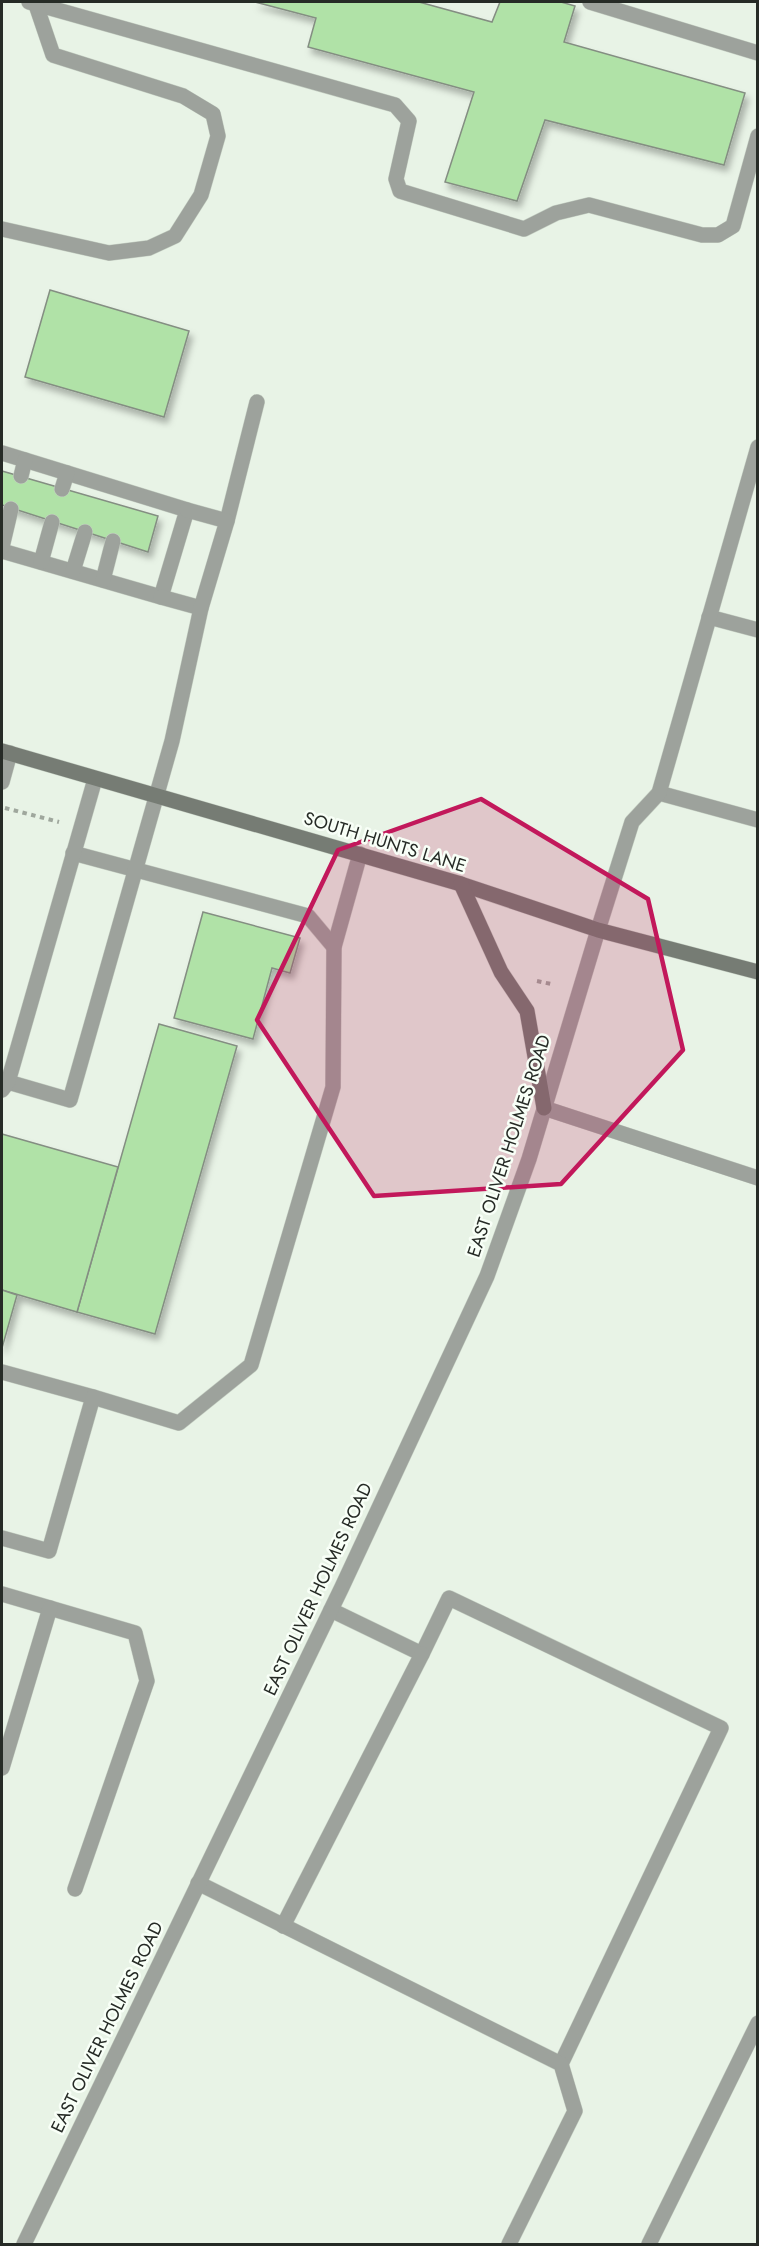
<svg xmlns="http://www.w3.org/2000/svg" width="759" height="2246" viewBox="0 0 759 2246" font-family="Jost,sans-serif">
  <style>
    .building { fill: #b0e2a7; stroke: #848e82; stroke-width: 1.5; filter: url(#shadow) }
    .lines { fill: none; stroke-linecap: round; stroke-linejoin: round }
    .lane-casing { stroke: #c5cfc3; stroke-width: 16 }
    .street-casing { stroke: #c5cfc3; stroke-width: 16 }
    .secondary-casing { stroke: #c5cfc3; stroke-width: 16 }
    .path { stroke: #9fa79d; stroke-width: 4; stroke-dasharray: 4.5 4.5; stroke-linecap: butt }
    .lane { stroke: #9da29c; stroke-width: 15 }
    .street { stroke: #9da29c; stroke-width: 15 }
    .secondary { stroke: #767c74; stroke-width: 15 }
    .marked { fill: #c2185b; fill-opacity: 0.2; stroke: #c2185b; stroke-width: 4.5; stroke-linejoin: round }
    .labels { text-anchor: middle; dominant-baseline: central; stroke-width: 5; stroke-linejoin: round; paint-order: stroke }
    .street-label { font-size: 18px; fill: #262b26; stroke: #f8fff7 }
  </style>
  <defs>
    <filter id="shadow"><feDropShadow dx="3.5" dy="6" stdDeviation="3" flood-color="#0004"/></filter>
  </defs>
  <rect width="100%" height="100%" fill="#e8f3e6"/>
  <g class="building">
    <polygon points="255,2 419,2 492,22 500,2 561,2 575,6 564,42 745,93 724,165 545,120 517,201 445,182 474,92 308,47 316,18"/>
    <polygon points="50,290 189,331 164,417 25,377"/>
    <polygon points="2,471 158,516 148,552 2,505"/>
    <polygon points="203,912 300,938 290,973 272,968 253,1039 174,1018"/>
    <polygon points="159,1024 237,1046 155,1334 77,1312"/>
    <polygon points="2,1134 118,1167 77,1312 2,1290"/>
    <polygon points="2,1290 17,1295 2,1348"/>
  </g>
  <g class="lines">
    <defs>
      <g id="lane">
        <polyline points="29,2 395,105 409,121 396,179 400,191 524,229 556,213 589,205 702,235 718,235 733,226 758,136"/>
        <polyline points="590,2 758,53"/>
        <polyline points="2,229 109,253 149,248 175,236 201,195 218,136 213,114 183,96 53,55 35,2"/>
        <polyline points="2,453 187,510 161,597 2,551"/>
        <polyline points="21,476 25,460"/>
        <polyline points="62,489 67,473"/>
        <polyline points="227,521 257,402"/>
        <polyline points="2,547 11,509"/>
        <polyline points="41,562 52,522"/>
        <polyline points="73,571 85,532"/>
        <polyline points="103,580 113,541"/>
        <polyline points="161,597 201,608"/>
        <polyline points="709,617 758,630"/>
        <polyline points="2,782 10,753"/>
        <polyline points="659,793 758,820"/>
        <polyline points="73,853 308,916 334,947"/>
        <polyline points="598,930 632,822 659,793 758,447"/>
        <polyline points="8,1082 70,1100 172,741 201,608 227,521 187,510"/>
        <polyline points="2,1090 8,1082 95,779"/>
        <polyline points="544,1108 758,1178"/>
        <polyline points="2,1372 93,1397"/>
        <polyline points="2,1538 49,1551 93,1397 179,1423 251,1365 333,1087 334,947 360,854"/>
        <polyline points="2,1594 135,1633 147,1681 75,1889"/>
        <polyline points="331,1610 422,1654 449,1598 721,1728 561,2064"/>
        <polyline points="2,1768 50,1608"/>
        <polyline points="198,1883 561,2064 575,2111 509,2244"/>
        <polyline points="283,1926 422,1654"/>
        <polyline points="649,2244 758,2023"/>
      </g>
      <polyline id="street" points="24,2244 342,1587 487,1276 529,1159 598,930"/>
      <g id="secondary">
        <polyline points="2,751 461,884 598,930 758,972"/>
        <polyline points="461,884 501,972 527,1011 544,1108"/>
      </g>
    </defs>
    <use href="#lane" class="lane-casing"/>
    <use href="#street" class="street-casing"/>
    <use href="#secondary" class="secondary-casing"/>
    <g class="path">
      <polyline points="5,808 59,822"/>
      <polyline points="537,981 551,984"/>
    </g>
    <use href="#lane" class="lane"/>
    <use href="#street" class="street"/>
    <use href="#secondary" class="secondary"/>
  </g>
  <path class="marked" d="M481 799 648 899 683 1050 561 1184 374 1196 257 1020 338 850Z"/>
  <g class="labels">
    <g class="street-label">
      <text transform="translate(385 842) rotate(17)">SOUTH HUNTS LANE</text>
      <text transform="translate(509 1146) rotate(-72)">EAST OLIVER HOLMES ROAD</text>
      <text transform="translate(318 1589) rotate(-65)">EAST OLIVER HOLMES ROAD</text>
      <text transform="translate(107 2027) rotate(-64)">EAST OLIVER HOLMES ROAD</text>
    </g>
  </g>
  <rect width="759" height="2246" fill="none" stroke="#262b26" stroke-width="6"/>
</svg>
